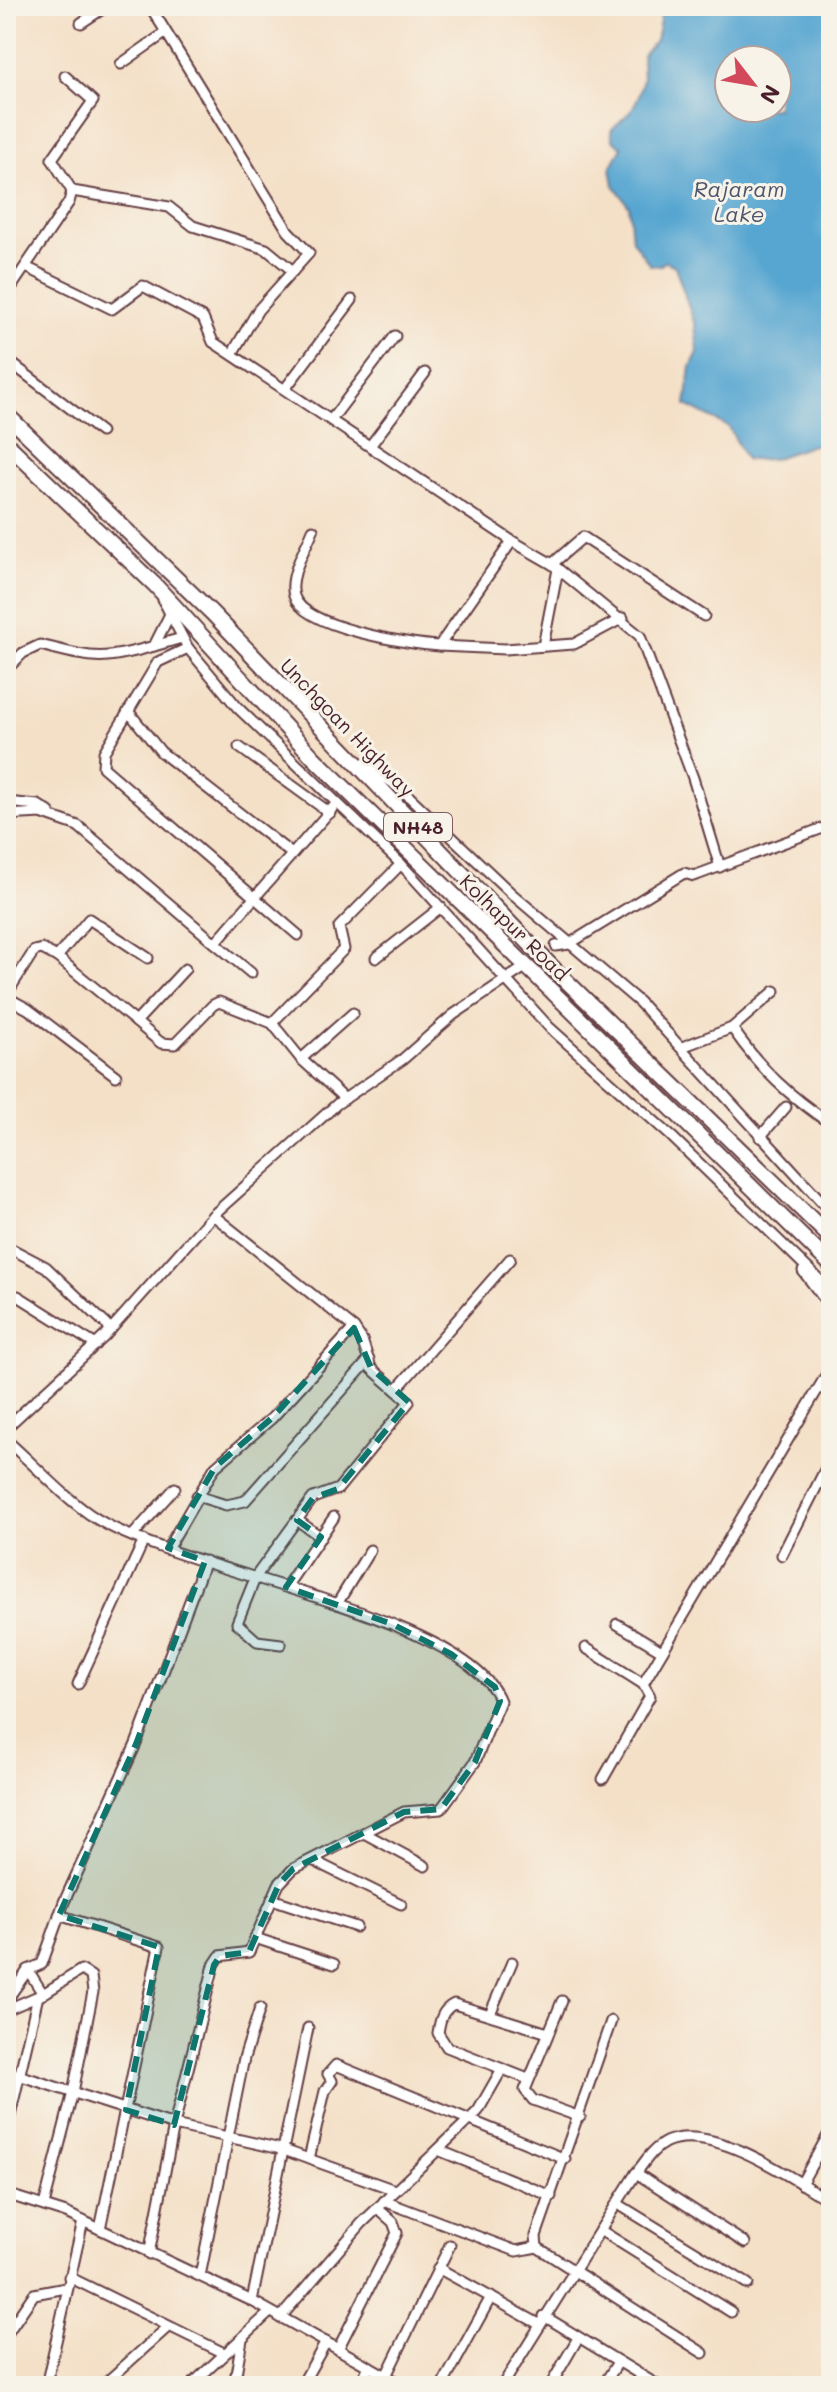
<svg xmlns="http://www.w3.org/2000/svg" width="837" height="2392" viewBox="0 0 837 2392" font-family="Mali,sans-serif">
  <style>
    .water { fill: #57a6d1; stroke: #50627e; stroke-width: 2; fill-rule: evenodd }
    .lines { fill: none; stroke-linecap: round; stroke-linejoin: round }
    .minor-casing { stroke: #643c42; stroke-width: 13 }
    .trunk-casing { stroke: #643c42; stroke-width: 18 }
    .minor { stroke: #fff; stroke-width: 9 }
    .trunk { stroke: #fff; stroke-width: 14 }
    .marked { fill: #0f766e; fill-opacity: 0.2; stroke: #0f766e; stroke-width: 6; stroke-dasharray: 16 10; stroke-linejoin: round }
    .labels { text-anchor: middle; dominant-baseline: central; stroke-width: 6; stroke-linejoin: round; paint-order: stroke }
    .shield { fill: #f7f3e8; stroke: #7e5f64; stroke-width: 2 }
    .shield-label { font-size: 18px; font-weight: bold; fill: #4a1f2b }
    .street-label { font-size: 20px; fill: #4a1f2b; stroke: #f7f3e8 }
    .water-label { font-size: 22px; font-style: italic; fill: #4f556d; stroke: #f7f3e8 }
  </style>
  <rect width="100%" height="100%" fill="#f7f3e8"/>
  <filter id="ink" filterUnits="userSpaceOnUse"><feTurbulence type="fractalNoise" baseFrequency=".0125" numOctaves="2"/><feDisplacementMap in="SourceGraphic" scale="16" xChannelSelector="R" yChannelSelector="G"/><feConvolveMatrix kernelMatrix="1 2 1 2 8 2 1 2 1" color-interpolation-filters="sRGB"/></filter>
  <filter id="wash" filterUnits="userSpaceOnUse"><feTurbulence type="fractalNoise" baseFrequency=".006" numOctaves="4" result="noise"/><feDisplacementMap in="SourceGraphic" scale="32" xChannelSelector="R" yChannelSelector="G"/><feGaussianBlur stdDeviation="1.8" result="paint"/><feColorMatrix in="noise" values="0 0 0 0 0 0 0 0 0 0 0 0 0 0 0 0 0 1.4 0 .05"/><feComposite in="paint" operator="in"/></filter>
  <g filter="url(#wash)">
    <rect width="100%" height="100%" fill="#f4e0c7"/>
    <path class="water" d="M663 6H831V439L772 459 746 460 729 427 686 405 691 367 698 352 695 325 675 266 665 261 661 265H650L632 240 629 206 614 185 611 168 622 147 613 140 611 130 631 111 638 98 643 79 642 60 644 52 656 41ZM729 60H777V108H729Z"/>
  </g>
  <g filter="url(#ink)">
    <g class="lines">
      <defs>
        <g id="minor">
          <polyline points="150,6 288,231 309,253 258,310 232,354"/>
          <polyline points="81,23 107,6"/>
          <polyline points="121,64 165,33"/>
          <polyline points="72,191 169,207 193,226 266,249 293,271"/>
          <path d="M26 267 112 309 143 286 203 318 213 342 512 541 439 646C410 644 303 628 294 596 288 576 306 548 313 530"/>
          <polyline points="6,295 69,202 72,191 52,159 93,101 65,76"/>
          <polyline points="6,359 101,432"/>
          <polyline points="285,389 352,300"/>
          <polyline points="331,420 395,336"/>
          <polyline points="370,446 425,373"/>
          <polyline points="512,541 552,564 640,636 693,778 720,867"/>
          <polyline points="552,564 583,537 704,616"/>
          <polyline points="163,600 188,648 238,708 401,864 549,1027 672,1137 831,1291"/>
          <polyline points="154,646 182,638"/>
          <polyline points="439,646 505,649 574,644 623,618"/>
          <polyline points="543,646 558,569"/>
          <polyline points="188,648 158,662 104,752 103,767 298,935"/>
          <path d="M6 670 23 653 40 645C93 658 99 662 154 646L170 614"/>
          <polyline points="128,711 161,752 292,854"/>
          <polyline points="239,747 330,813"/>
          <polyline points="363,763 399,787 512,894 639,1002 831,1212"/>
          <polyline points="6,802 38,805 49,812"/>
          <polyline points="6,815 41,813 78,826 215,943 336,804"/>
          <polyline points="215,943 251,973"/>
          <polyline points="556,946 569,944 684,873 694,876 831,825"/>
          <polyline points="376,958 441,907"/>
          <polyline points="185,969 136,1022 161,1043 175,1044 213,1005 219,1002 272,1023"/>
          <polyline points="6,995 34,951 42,949 57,957"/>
          <polyline points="6,997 28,1009 116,1076"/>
          <polyline points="136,1022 57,957 89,919 148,958"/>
          <path d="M732 1028C762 1071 788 1095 831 1124"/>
          <polyline points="682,1047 732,1028 775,991"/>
          <polyline points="301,1059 353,1013"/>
          <polyline points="345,1099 301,1059 272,1023 344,949 339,927 401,864"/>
          <polyline points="760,1137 786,1107"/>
          <polyline points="213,1215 354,1328 362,1340 371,1368 396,1390"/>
          <polyline points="6,1246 46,1267 111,1329"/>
          <polyline points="803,1271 831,1308"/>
          <polyline points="18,1296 96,1345"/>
          <polyline points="6,1428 105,1336 213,1215 337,1104 403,1059 453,1015 522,969"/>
          <path d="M6 1440C35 1465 65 1499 97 1519 180 1571 467 1615 500 1701L475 1762 441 1809 404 1812 293 1869 279 1884 249 1952 220 1956 214 1965 174 2125 149 2254"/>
          <polyline points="197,1496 226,1505 245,1501 369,1360"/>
          <polyline points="297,1520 321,1537"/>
          <polyline points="133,1535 175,1488"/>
          <polyline points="168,1548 215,1467 272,1418 354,1328"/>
          <polyline points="782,1555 831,1458"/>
          <polyline points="286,1587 334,1517"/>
          <polyline points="337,1604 370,1550"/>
          <polyline points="617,1624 662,1651"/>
          <polyline points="281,1644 257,1641 237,1623 256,1576 313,1498 338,1489 409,1402 396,1390 510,1259"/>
          <polyline points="586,1648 643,1684 650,1696 603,1779"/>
          <polyline points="78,1684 144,1540"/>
          <polyline points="643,1684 831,1367"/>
          <polyline points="364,1833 425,1866"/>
          <polyline points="312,1860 401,1904"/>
          <polyline points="272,1899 356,1927"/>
          <polyline points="59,1915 159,1947 100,2229"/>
          <polyline points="258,1939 334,1964"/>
          <polyline points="28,1970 43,1994"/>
          <polyline points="6,2001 28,1970 42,1964 64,1902 136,1744 205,1561"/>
          <polyline points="562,2001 525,2090 533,2100 580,2117"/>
          <polyline points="6,2010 43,1994 81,1970 91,1976 93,1992 73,2092 44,2205"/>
          <polyline points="490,2014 512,1962"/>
          <polyline points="611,2021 536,2236 537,2247 703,2353"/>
          <polyline points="6,2071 174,2125 281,2149 395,2190"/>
          <path d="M528 2079 447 2047 438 2033C440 2020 442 2010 454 2004L548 2033"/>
          <polyline points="6,2133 38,1996"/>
          <polyline points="438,2150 551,2196"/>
          <polyline points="309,2159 325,2091 332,2081 328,2074 336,2065 565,2159"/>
          <polyline points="636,2173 745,2243"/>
          <polyline points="801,2184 831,2130"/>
          <polyline points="6,2194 66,2213 252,2301 404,2386"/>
          <polyline points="384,2201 516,2251 537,2247"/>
          <polyline points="618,2204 748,2284"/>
          <polyline points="600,2230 731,2312"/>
          <polyline points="438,2268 539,2324"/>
          <polyline points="200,2276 244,2058 260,2008"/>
          <polyline points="69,2277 224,2353"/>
          <polyline points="252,2301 308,2028"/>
          <polyline points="544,2316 659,2386"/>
          <polyline points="280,2318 362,2223 478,2111 502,2069"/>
          <polyline points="6,2335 34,2294 66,2288"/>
          <polyline points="338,2349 397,2233 393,2222 377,2208"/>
          <polyline points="386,2376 450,2245"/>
          <polyline points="46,2386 83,2221"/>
          <polyline points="102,2386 168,2327"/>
          <polyline points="190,2386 269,2313"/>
          <polyline points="234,2386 242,2339"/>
          <polyline points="301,2386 326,2342"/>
          <polyline points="359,2386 369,2366"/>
          <polyline points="442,2386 491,2297"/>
          <path d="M502 2386 636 2173C645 2162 652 2149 666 2142 712 2122 792 2178 831 2202"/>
          <polyline points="550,2386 578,2338"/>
          <polyline points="603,2386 618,2362"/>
        </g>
        <g id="trunk">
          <polyline points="6,414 212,613 553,968 831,1238"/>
          <polyline points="6,443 155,585 314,758 831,1265"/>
        </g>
      </defs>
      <use href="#minor" class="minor-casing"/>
      <use href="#trunk" class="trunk-casing"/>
      <use href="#minor" class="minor"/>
      <use href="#trunk" class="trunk"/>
    </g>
  </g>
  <path class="marked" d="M354 1328 371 1368 409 1402 338 1489 313 1498 297 1520 321 1537 286 1587 392 1624 451 1654 495 1687 500 1701 475 1762 441 1809 404 1812 293 1869 279 1884 249 1952 220 1956 214 1965 174 2125 126 2110 159 1947 59 1915 136 1744 205 1561 168 1548 215 1467 272 1418Z"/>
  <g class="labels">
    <rect class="shield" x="384" y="813" width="68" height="28" rx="6"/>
    <g class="shield-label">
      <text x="418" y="827">NH48</text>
    </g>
    <g class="street-label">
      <text transform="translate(348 727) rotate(46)">Unchgoan Highway</text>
      <text transform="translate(515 927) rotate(44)">Kolhapur Road</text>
    </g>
    <g class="water-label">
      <text x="739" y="188">Rajaram<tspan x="739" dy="25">Lake</tspan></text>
    </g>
  </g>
  <rect width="837" height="2392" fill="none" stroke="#f7f3e8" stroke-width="32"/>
  <g transform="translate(753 84) rotate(121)"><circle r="38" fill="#f7f3e8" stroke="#b29e9c" stroke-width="2"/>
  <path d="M0-6L14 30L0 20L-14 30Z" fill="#d1495b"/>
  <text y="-12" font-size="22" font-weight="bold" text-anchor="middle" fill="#4a1f2b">N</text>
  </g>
</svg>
